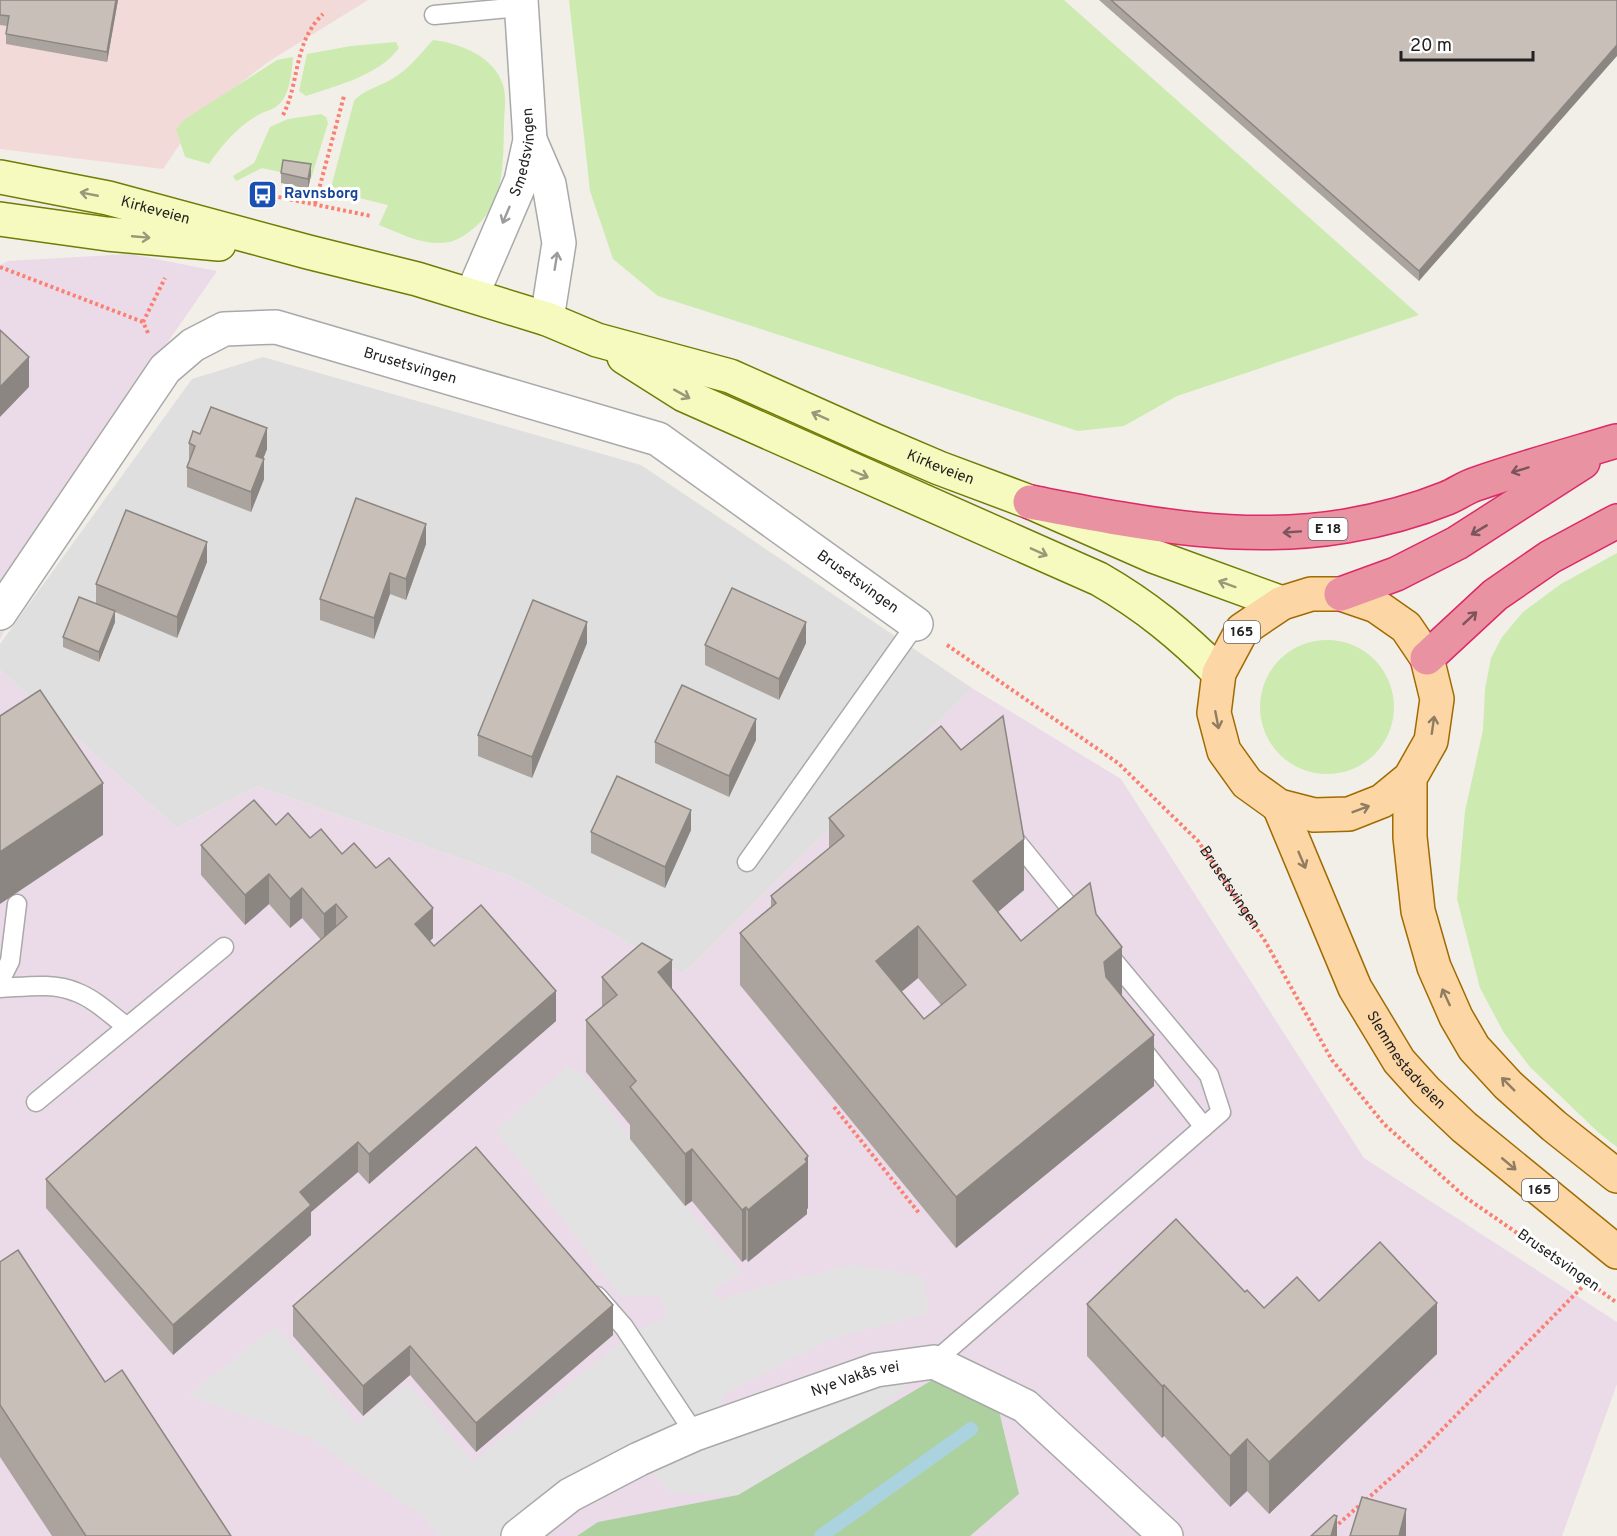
<svg xmlns="http://www.w3.org/2000/svg" width="1617" height="1536" viewBox="0 0 1617 1536" font-family="Overpass,sans-serif">
  <style>
    .residential { fill: #e0dfdf }
    .commercial { fill: #f2dad9 }
    .industrial { fill: #ebdbe8 }
    .grass { fill: #cdebb0 }
    .forest { fill: #add19e }
    .parking { fill: #e2e2e2 }
    .lines { fill: none; stroke-linecap: round; stroke-linejoin: round }
    .stream { stroke: #aad3df; stroke-width: 14 }
    .service-casing { stroke: #a9a9a9; stroke-width: 21 }
    .minor-casing { stroke: #a9a9a9; stroke-width: 36 }
    .secondary-casing { stroke: #707d05; stroke-width: 36 }
    .primary-casing { stroke: #a06b00; stroke-width: 36 }
    .motorway-casing { stroke: #dc2a67; stroke-width: 36 }
    .path { stroke: #fa8072; stroke-width: 4; stroke-dasharray: 3 3; stroke-linecap: butt }
    .service { stroke: #fff; stroke-width: 18 }
    .minor { stroke: #fff; stroke-width: 33 }
    .secondary { stroke: #f7fabf; stroke-width: 33 }
    .primary { stroke: #fcd6a4; stroke-width: 33 }
    .motorway { stroke: #e892a2; stroke-width: 33 }
    .wall { fill: #aba49e; fill-rule: evenodd }
    .shaded-wall { fill: #8b8681 }
    .building { fill: #c7bfb8; stroke: #8b8681; stroke-width: 1.5; fill-rule: evenodd }
    .oneway { stroke: #979978 }
    .oneway2 { stroke: #9c9c9c }
    .oneway3 { stroke: #7b545c }
    .oneway4 { stroke: #8f7c63 }
    .labels { text-anchor: middle; dominant-baseline: central; stroke-width: 6; stroke-linejoin: round; paint-order: stroke }
    .shield { fill: #fff; stroke: #646464; stroke-width: 1.5 }
    .shield-label { font-size: 14px; font-weight: bold; fill: #222 }
    .street-label { font-size: 15px; fill: #222; stroke: #fff }
    .transit-label { font-size: 15px; font-weight: bold; fill: #164399; stroke: #fff; text-anchor: start }
  </style>
  <rect width="100%" height="100%" fill="#f2efe9"/>
  <polygon class="residential" points="263,357 641,465 972,688 683,974 514,878 257,786 177,828 0,670 0,644 192,379"/>
  <polygon class="commercial" points="0,0 368,0 268,62 201,113 163,169 0,149"/>
  <g class="industrial">
    <polygon points="130,254 217,271 147,372 0,639 0,265 8,261"/>
    <polygon points="0,670 177,828 257,786 514,878 683,974 972,688 1121,779 1364,1158 1617,1322 1617,1384 1562,1536 0,1536"/>
  </g>
  <g class="grass">
    <polygon points="569,0 1064,0 1419,315 1177,396 1124,426 1078,431 658,296 613,259 590,191"/>
    <path d="M433 40C459 43 494 56 503 85 507 97 504 113 504 126 503 163 505 203 474 228 467 234 458 240 450 242 425 247 402 234 379 225L388 205 330 191 354 101C361 91 384 85 395 77 410 68 421 53 433 40Z"/>
    <path d="M396 42 399 48C378 76 338 85 306 96L299 91 307 54 351 46Z"/>
    <path d="M293 57C292 71 290 97 277 106 272 110 265 111 260 114 238 126 223 144 209 164L185 157 176 129 185 119 277 60Z"/>
    <polygon points="321,114 326,117 328,123 311,179 262,168 236,181 233,176 254,163 270,127 288,119"/>
    <polygon points="1617,553 1617,1147 1599,1133 1530,1067 1504,1033 1480,988 1457,899 1465,811 1483,730 1485,689 1491,658 1502,637 1523,612 1561,584"/>
    <circle cx="1327" cy="707" r="67"/>
  </g>
  <polygon class="forest" points="934,1379 999,1411 1019,1494 970,1536 577,1536 598,1522 738,1495"/>
  <polygon class="parking" points="568,1066 584,1075 657,1173 742,1272 712,1290 718,1300 772,1284 853,1265 922,1276 929,1313 831,1339 725,1394 708,1428 934,1362 878,1411 738,1495 672,1493 638,1459 518,1536 440,1536 421,1515 310,1438 188,1396 274,1327 288,1340 357,1424 407,1383 473,1462 628,1336 669,1315 657,1295 621,1297 496,1130"/>
  <g class="lines">
    <polyline class="stream" points="821,1536 971,1429"/>
    <defs>
      <g id="service">
        <polyline points="434,15 521,7"/>
        <polyline points="1016,841 1081,921"/>
        <polyline points="747,862 916,624"/>
        <polyline points="0,981 10,961 17,904"/>
        <path d="M0 988C24 987 53 982 76 992 95 999 111 1015 127 1027"/>
        <polyline points="1139,1045 1204,1127"/>
        <polyline points="36,1102 224,947"/>
        <polyline points="597,1296 624,1327 695,1434"/>
        <polyline points="934,1362 1221,1112 1209,1075 1108,954"/>
      </g>
      <g id="minor">
        <polyline points="530,140 549,184 559,243 547,319"/>
        <path id="s2" d="M472 295 521 181 530 140 521 0"/>
        <path id="s3" d="M0 613 165 369 193 345 224 329 276 327 658 439 916 624"/>
        <path id="s4" d="M518 1536 570 1495 639 1459 695 1434 876 1370 934 1362 1025 1406 1166 1536"/>
      </g>
      <g id="secondary">
        <path id="s5" d="M0 177 108 198 308 252 417 279 547 319 597 340 730 376 871 439 939 468 1030 502 1153 556 1282 603"/>
        <polyline points="0,219 107,234 219,244"/>
        <path d="M624 357 684 395 1099 579C1146 606 1181 635 1219 673"/>
      </g>
      <g id="primary">
        <polyline points="1410,778 1382,801 1349,814 1314,815 1279,806 1247,783 1224,751 1214,713 1219,673 1242,630 1282,603 1311,594 1341,594 1376,606 1406,627 1427,658 1437,699 1431,741 1410,778 1410,837 1418,911 1434,967 1456,1017 1474,1048 1508,1085 1554,1126 1617,1176"/>
        <path id="s6" d="M1279 806 1355 988 1399 1061 1426 1091 1464 1127 1617 1252"/>
      </g>
      <g id="motorway">
        <path d="M1030 502C1135 522 1239 544 1346 526 1381 520 1415 511 1447 498 1457 494 1466 487 1476 484 1522 468 1569 455 1616 441"/>
        <polyline points="1341,594 1396,574 1457,543 1583,462"/>
        <polyline points="1427,658 1495,595 1550,557 1617,521"/>
      </g>
    </defs>
    <use href="#service" class="service-casing"/>
    <use href="#minor" class="minor-casing"/>
    <use href="#secondary" class="secondary-casing"/>
    <use href="#primary" class="primary-casing"/>
    <use href="#motorway" class="motorway-casing"/>
    <g class="path">
      <path d="M283 115C297 88 295 54 311 29 314 23 319 18 323 14"/>
      <polyline points="249,191 371,216"/>
      <polyline points="315,204 344,96"/>
      <polyline points="0,267 143,322"/>
      <polyline points="148,333 143,322 165,278"/>
      <path id="s1" d="M947 645 1118 763 1198 841 1265 941 1332 1060 1384 1124 1465 1197 1575 1273"/>
      <polyline points="834,1107 919,1213"/>
      <polyline points="1598,1289 1617,1303"/>
      <polyline points="1366,1500 1418,1454 1588,1281"/>
      <polyline points="1334,1528 1360,1505"/>
    </g>
    <use href="#service" class="service"/>
    <use href="#minor" class="minor"/>
    <use href="#secondary" class="secondary"/>
    <use href="#primary" class="primary"/>
    <use href="#motorway" class="motorway"/>
  </g>
  <g class="wall">
    <polygon points="0,0 118,0 107,62 6,44 6,34 7,26 0,25"/>
    <polygon points="1099,0 1617,0 1419,281"/>
    <polygon points="281,173 311,175 308,189 281,183"/>
    <polygon points="200,434 267,449 263,459 264,479 251,512 187,487 187,467 189,463 189,443"/>
    <polygon points="426,544 406,600 390,594 374,639 320,620 320,599"/>
    <polygon points="207,562 177,638 115,612 115,622 99,662 63,647 63,637 96,604 96,584"/>
    <polygon points="587,643 532,778 478,756 478,735"/>
    <polygon points="806,643 779,700 705,665 705,645"/>
    <polygon points="756,740 729,797 655,763 655,742"/>
    <path d="M829 818 1024 890 998 912 1021 941 1096 914 1122 996 1154 1086 956 1248 740 985V933L771 907V896L829 848ZM918 978 941 1005 924 1019 901 992Z"/>
    <polygon points="276,825 310,838 342,854 433,938 430,941 434,946 556,1021 369,1184 358,1172 311,1212 311,1235 173,1355 46,1208 46,1179 321,940 302,918 290,928 269,904 245,925 201,875 201,845"/>
    <polygon points="691,830 665,888 591,853 591,832"/>
    <polygon points="602,977 672,989 808,1208 807,1209 807,1214 748,1262 746,1259 742,1262 692,1201 685,1206 630,1139 630,1125 586,1072 586,1020 602,1007"/>
    <polygon points="0,1262 105,1382 231,1536 52,1536 0,1457"/>
    <polygon points="1245,1292 1264,1308 1319,1301 1437,1354 1269,1514 1247,1491 1230,1507 1164,1436 1162,1438 1087,1356 1087,1304"/>
    <polygon points="293,1306 613,1335 476,1452 410,1375 363,1416 293,1336"/>
  </g>
  <g class="shaded-wall">
    <polygon points="116,0 118,0 107,62 107,52"/>
    <polygon points="1617,45 1617,56 1419,281 1419,271"/>
    <polygon points="311,164 311,175 308,189 308,179"/>
    <polygon points="29,357 29,387 0,417 0,387"/>
    <polygon points="267,428 267,449 256,477 256,456"/>
    <polygon points="264,459 264,479 251,512 251,492"/>
    <polygon points="426,524 426,544 406,600 406,579"/>
    <polygon points="207,542 207,562 177,638 177,617"/>
    <polygon points="390,573 390,594 374,639 374,618"/>
    <polygon points="115,611 115,622 99,662 99,652"/>
    <polygon points="587,622 587,643 532,778 532,757"/>
    <polygon points="806,622 806,643 779,700 779,679"/>
    <polygon points="756,719 756,740 729,797 729,776"/>
    <polygon points="103,783 103,835 0,904 0,852"/>
    <polygon points="691,810 691,830 665,888 665,867"/>
    <polygon points="1024,839 1024,890 973,933 973,881"/>
    <polygon points="269,874 269,904 245,925 245,895"/>
    <polygon points="302,888 302,918 290,928 290,899"/>
    <polygon points="336,904 336,934 324,944 324,914"/>
    <polygon points="433,908 433,938 415,954 415,924"/>
    <polygon points="918,926 918,978 876,1013 876,961"/>
    <polygon points="1122,947 1122,998 1104,1014 1104,962"/>
    <polygon points="672,960 672,1012 658,972"/>
    <polygon points="556,991 556,1021 369,1184 369,1154"/>
    <polygon points="1154,1035 1154,1086 956,1248 956,1197"/>
    <polygon points="358,1142 358,1172 311,1212 311,1235 173,1355 173,1325 300,1192"/>
    <polygon points="692,1149 692,1201 685,1206 685,1154"/>
    <polygon points="808,1156 808,1208 807,1209 807,1214 748,1262 748,1210"/>
    <polygon points="746,1207 746,1259 742,1262 742,1210"/>
    <polygon points="1437,1303 1437,1354 1269,1514 1269,1462"/>
    <polygon points="613,1305 613,1335 476,1452 476,1423"/>
    <polygon points="410,1346 410,1375 363,1416 363,1386"/>
    <polygon points="1164,1385 1164,1436 1162,1438 1162,1386"/>
    <polygon points="1247,1439 1247,1491 1230,1507 1230,1456"/>
    <polygon points="1406,1509 1406,1536 1399,1536"/>
    <polygon points="1337,1516 1337,1536 1331,1536"/>
  </g>
  <g class="building">
    <polygon points="0,0 116,0 107,52 6,34 9,16 0,15"/>
    <polygon points="1111,0 1617,0 1617,45 1419,271"/>
    <polygon points="283,160 311,164 308,179 281,173"/>
    <polygon points="0,330 29,357 0,387"/>
    <polygon points="211,407 267,428 256,456 264,459 251,492 187,467 195,446 189,443 193,431 200,434"/>
    <polygon points="356,498 426,524 406,579 390,573 374,618 320,599"/>
    <polygon points="126,510 207,542 177,617 96,584"/>
    <polygon points="732,588 806,622 779,679 705,645"/>
    <polygon points="79,597 115,611 99,652 63,637"/>
    <polygon points="533,600 587,622 532,757 478,735"/>
    <polygon points="682,685 756,719 729,776 655,742"/>
    <polygon points="40,690 103,783 0,852 0,716"/>
    <path d="M1003 716 1024 839 973 881 1021 941 1090 883 1096 914 1122 947 1104 962 1106 977 1154 1035 956 1197 740 933 776 903 771 896 844 836 829 818 941 726 961 750ZM918 926 966 985 924 1019 876 961Z"/>
    <polygon points="617,776 691,810 665,867 591,832"/>
    <polygon points="254,800 276,825 288,813 310,838 321,829 342,854 354,843 376,868 389,858 433,908 415,924 434,946 481,905 556,991 369,1154 358,1142 300,1192 311,1205 173,1325 46,1179 347,917 336,904 324,914 302,888 290,899 269,874 245,895 201,845"/>
    <polygon points="642,943 672,960 658,972 808,1156 805,1159 807,1162 748,1210 746,1207 742,1210 692,1149 685,1154 630,1087 636,1081 586,1020 617,995 602,977"/>
    <polygon points="476,1147 613,1305 476,1423 410,1346 363,1386 293,1306"/>
    <polygon points="1176,1219 1245,1292 1247,1290 1264,1308 1297,1277 1319,1301 1380,1242 1437,1303 1269,1462 1247,1439 1230,1456 1164,1385 1162,1386 1087,1304"/>
    <polygon points="18,1250 105,1382 122,1370 231,1536 86,1536 0,1405 0,1262"/>
    <polygon points="1362,1497 1406,1509 1399,1536 1350,1536"/>
    <polygon points="1334,1515 1337,1516 1331,1536 1311,1536"/>
  </g>
  <defs><path id="oneway-shaft" d="M-6 0H5M1.5-3L5.5 0L1.5 3" fill="none" stroke-width="1.6" stroke-linecap="round" stroke-linejoin="round" transform="scale(1.5)"/></defs>
  <g class="oneway">
    <use href="#oneway-shaft" transform="translate(89 194) rotate(-169)"/>
    <use href="#oneway-shaft" transform="translate(141 237) rotate(5)"/>
    <use href="#oneway-shaft" transform="translate(682 394) rotate(29)"/>
    <use href="#oneway-shaft" transform="translate(820 416) rotate(-156)"/>
    <use href="#oneway-shaft" transform="translate(860 474) rotate(23)"/>
    <use href="#oneway-shaft" transform="translate(1039 552) rotate(24)"/>
    <use href="#oneway-shaft" transform="translate(1227 584) rotate(-160)"/>
  </g>
  <g class="oneway2">
    <use href="#oneway-shaft" transform="translate(506 215) rotate(113)"/>
    <use href="#oneway-shaft" transform="translate(556 261) rotate(-81)"/>
  </g>
  <g class="oneway3">
    <use href="#oneway-shaft" transform="translate(1520 470) rotate(163)"/>
    <use href="#oneway-shaft" transform="translate(1479 530) rotate(149)"/>
    <use href="#oneway-shaft" transform="translate(1292 532) rotate(176)"/>
    <use href="#oneway-shaft" transform="translate(1470 618) rotate(-43)"/>
  </g>
  <g class="oneway4">
    <use href="#oneway-shaft" transform="translate(1217 720) rotate(79)"/>
    <use href="#oneway-shaft" transform="translate(1433 725) rotate(-82)"/>
    <use href="#oneway-shaft" transform="translate(1361 809) rotate(-21)"/>
    <use href="#oneway-shaft" transform="translate(1302 860) rotate(67)"/>
    <use href="#oneway-shaft" transform="translate(1446 997) rotate(-115)"/>
    <use href="#oneway-shaft" transform="translate(1508 1084) rotate(-135)"/>
    <use href="#oneway-shaft" transform="translate(1509 1164) rotate(40)"/>
  </g>
  <defs>
    <symbol id="bus-square" viewBox="-11 -11 22 22"><rect x="-9" y="-9" width="18" height="18" rx="4" fill="#1a4fb4" stroke="#fff"/><path d="M-5-6H5V4H4V6H2V4H-2V6H-4V4H-5ZM-3.5-4V0h7V-4ZM-3.5 1.2v1.5H-2V1.2ZM2 1.2v1.5H3.5V1.2Z" fill="#fff"/></symbol>
  </defs>
  <g fill-rule="evenodd">
    <use href="#bus-square" x="246" y="178" width="33" height="33"/>
  </g>
  <g class="labels">
    <g class="shield">
      <rect x="1308.5" y="518" width="39" height="22" rx="4.5"/>
      <rect x="1224" y="621" width="36" height="22" rx="4.5"/>
      <rect x="1522" y="1179" width="36" height="22" rx="4.5"/>
    </g>
    <g class="shield-label">
      <text x="1328" y="529">E 18</text>
      <text x="1242" y="632">165</text>
      <text x="1540" y="1190">165</text>
    </g>
    <g class="street-label">
      <text stroke="none"><textPath href="#s2" startOffset="153">Smedsvingen</textPath></text>
      <text stroke="none"><textPath href="#s5" startOffset="159">Kirkeveien</textPath></text>
      <text stroke="none"><textPath href="#s3" startOffset="558">Brusetsvingen</textPath></text>
      <text stroke="none"><textPath href="#s5" startOffset="987">Kirkeveien</textPath></text>
      <text stroke="none"><textPath href="#s3" startOffset="1062">Brusetsvingen</textPath></text>
      <text stroke="none"><textPath href="#s1" startOffset="376">Brusetsvingen</textPath></text>
      <text stroke="none"><textPath href="#s6" startOffset="286">Slemmestadveien</textPath></text>
      <text transform="translate(1558 1261) rotate(35)">Brusetsvingen</text>
      <text stroke="none"><textPath href="#s4" startOffset="375">Nye Vakås vei</textPath></text>
    </g>
    <g class="transit-label">
      <text x="284" y="194">Ravnsborg</text>
    </g>
  </g>
  <path d="M1401 51v9h132v-9" fill="none" stroke="#222222" stroke-width="3"/>
  <text x="1410" y="51" font-size="18" fill="#222222" stroke="#ffffff" stroke-width="4.5" paint-order="stroke">20 m</text>
</svg>
